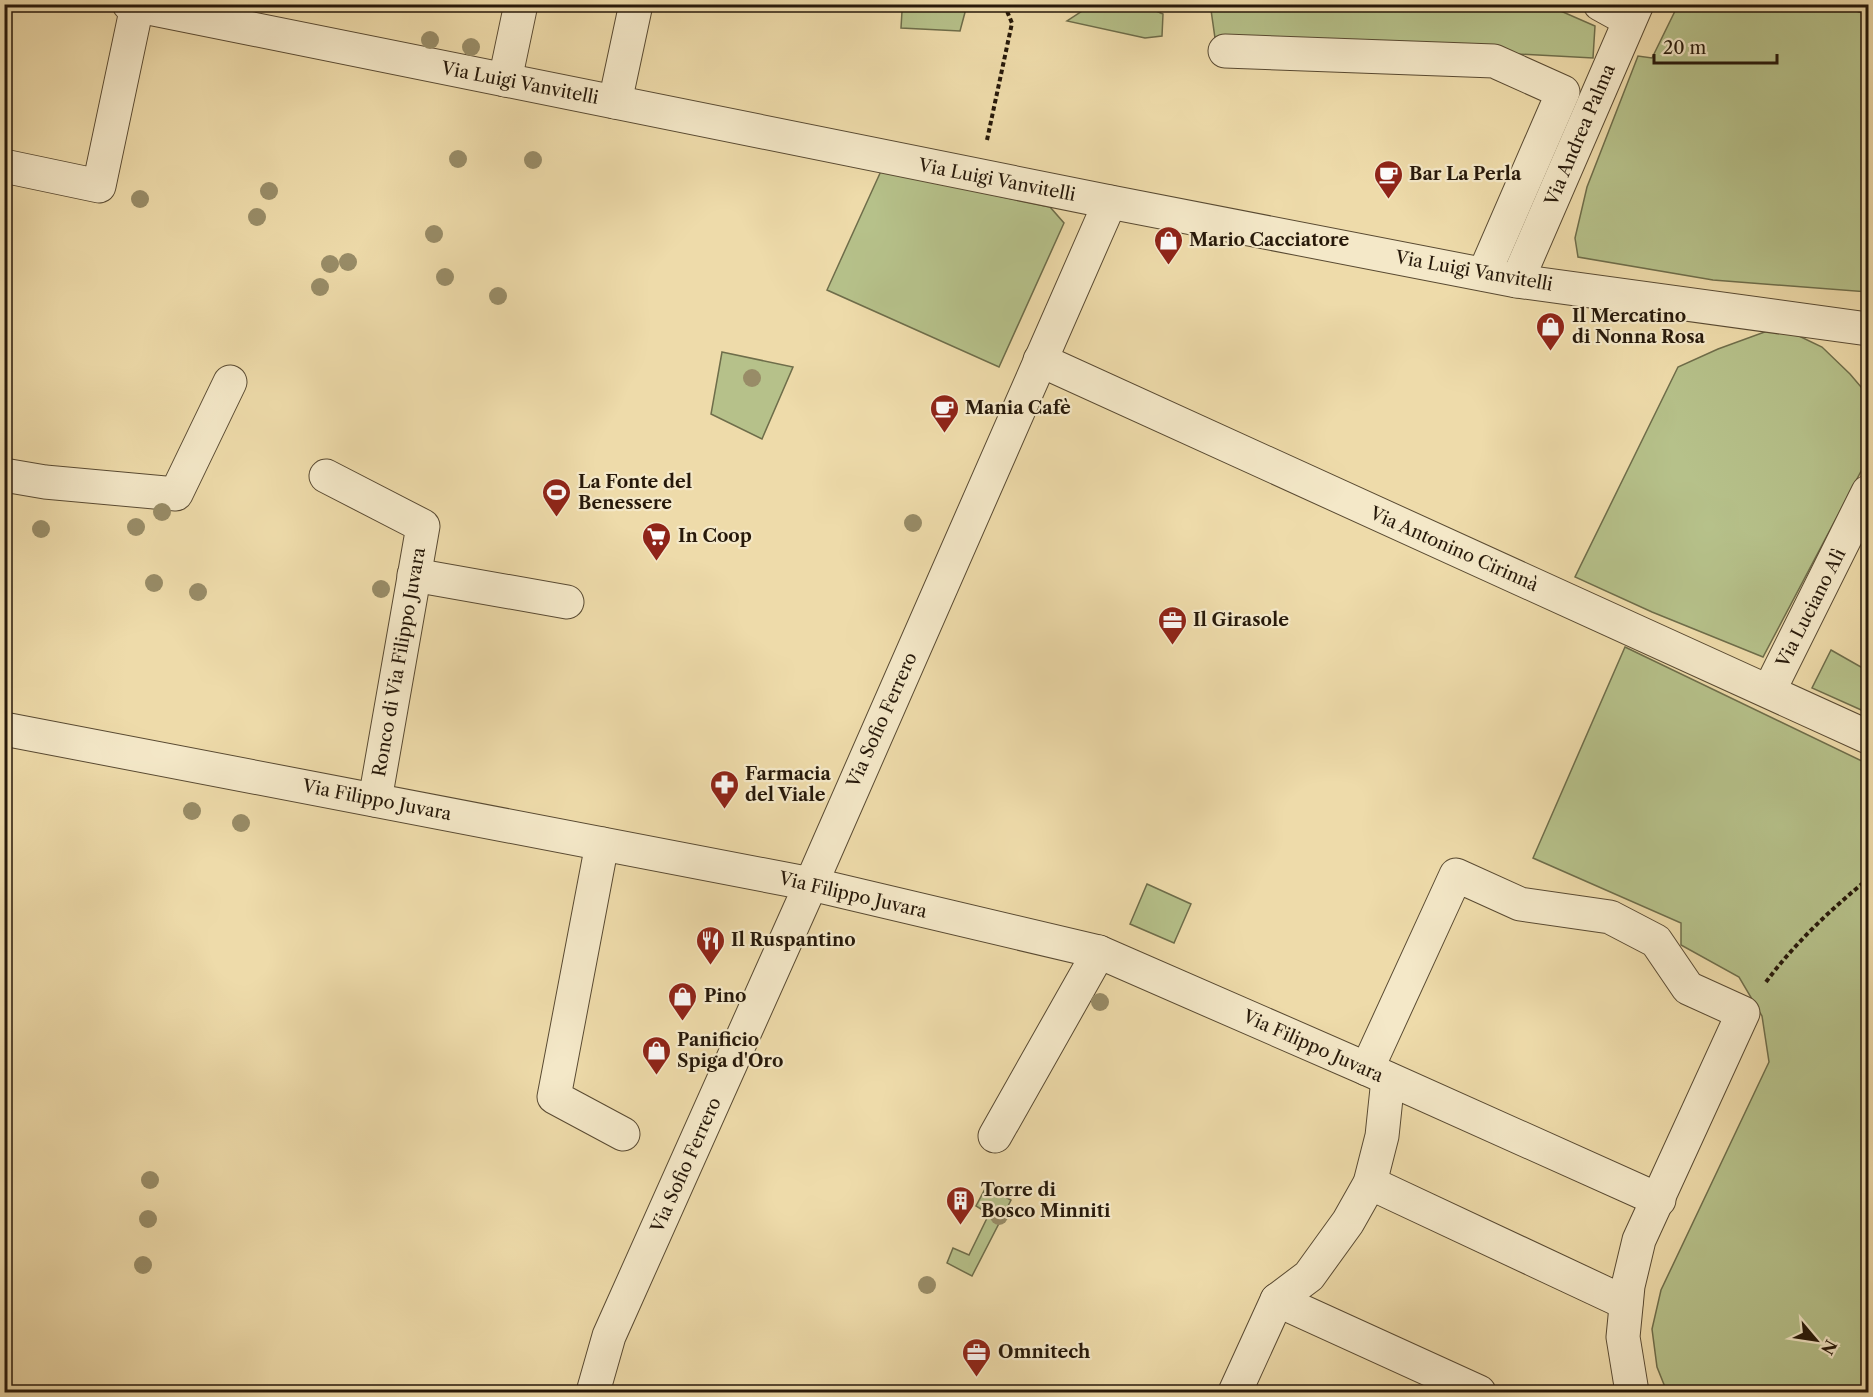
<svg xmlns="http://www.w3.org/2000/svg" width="1873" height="1397" viewBox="0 0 1873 1397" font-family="'Libre Caslon Text',serif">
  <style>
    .green { fill: #b6c18a; stroke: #6e6d4a; stroke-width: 1.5 }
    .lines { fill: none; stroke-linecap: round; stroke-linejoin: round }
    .minor-casing { stroke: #594a32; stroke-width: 35 }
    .path { stroke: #27190a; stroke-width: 4; stroke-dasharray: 4.5 3; stroke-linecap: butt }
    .minor { stroke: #f4e8c8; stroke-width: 33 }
    .tree { fill: #988c67 }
    .labels { text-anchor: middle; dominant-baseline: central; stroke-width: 4.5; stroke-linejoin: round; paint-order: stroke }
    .street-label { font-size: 18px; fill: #27190a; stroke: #f4e8c8 }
    .poi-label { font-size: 18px; font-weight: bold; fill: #27190a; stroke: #f4e8c8; text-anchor: start }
  </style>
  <rect width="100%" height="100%" fill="#eedbaa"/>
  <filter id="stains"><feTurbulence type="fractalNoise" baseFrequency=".00333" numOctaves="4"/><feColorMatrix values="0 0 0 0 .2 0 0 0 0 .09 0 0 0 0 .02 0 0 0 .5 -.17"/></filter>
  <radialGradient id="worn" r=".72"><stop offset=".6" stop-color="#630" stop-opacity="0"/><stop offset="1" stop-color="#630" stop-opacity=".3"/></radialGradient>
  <g class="green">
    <polygon points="887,5 887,4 967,5 960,31 901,28 902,11 888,8"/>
    <polygon points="1082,5 1142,5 1163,14 1162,36 1145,38 1067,21 1082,11"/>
    <polygon points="1204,5 1547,5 1595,26 1593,58 1215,38 1211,10"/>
    <polygon points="1678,5 1842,5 1859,12 1868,14 1868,292 1713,280 1578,257 1575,238 1587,187 1638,56 1652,58"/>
    <polygon points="881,171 1050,207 1064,223 999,367 827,290"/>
    <polygon points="1770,330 1799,336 1822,347 1850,374 1867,394 1868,458 1763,657 1652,612 1575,577 1678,367 1718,349"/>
    <polygon points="722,352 793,367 762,439 711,414"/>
    <polygon points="1625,647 1868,764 1868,1392 1667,1392 1657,1367 1652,1329 1661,1290 1769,1062 1762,1016 1739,977 1681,945 1681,923 1533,858"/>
    <polygon points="1831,650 1868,671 1868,713 1812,688"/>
    <polygon points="1147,884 1191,904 1174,943 1130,924"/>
    <polygon points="986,1187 1011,1200 972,1276 947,1263 953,1248 969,1255 989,1214 976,1206"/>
  </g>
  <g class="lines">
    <defs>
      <g id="minor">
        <polyline points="129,4 1110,202 1517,281 1868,329"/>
        <polyline points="1600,4 1629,20"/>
        <polyline points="1225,51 1494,61 1563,92 1484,274"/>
        <polyline points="505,80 521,4"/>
        <polyline points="615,102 636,4"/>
        <polyline points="4,166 99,186 137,6"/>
        <polyline points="1517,281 1637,4"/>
        <polyline points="1040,360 1868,737"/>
        <polyline points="4,475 45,482 176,494 230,382"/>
        <polyline points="326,476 423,526 375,800"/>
        <polyline points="414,575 567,602"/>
        <polyline points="1769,691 1868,492"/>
        <polyline points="4,729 811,884 1099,952 1367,1069 1659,1200"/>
        <polyline points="602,844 554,1097 623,1134"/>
        <polyline points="1367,1069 1456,875 1520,904 1610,917 1656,941 1688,988 1743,1013 1639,1240 1628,1286 1623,1337 1632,1392"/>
        <polyline points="995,1136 1099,952"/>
        <polyline points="1370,1183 1626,1303"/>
        <polyline points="1277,1300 1479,1392"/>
        <polyline points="593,1392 609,1336 811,884 1110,202"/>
        <polyline points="1235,1392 1277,1300 1309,1276 1348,1222 1370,1183 1382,1136 1388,1079"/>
      </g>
    </defs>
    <use href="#minor" class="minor-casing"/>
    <g class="path">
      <polyline points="987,140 1012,23 1004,4"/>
      <path d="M1766 982C1795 943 1830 910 1868 879"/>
    </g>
    <use href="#minor" class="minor"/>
  </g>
  <g class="tree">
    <circle cx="430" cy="40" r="9"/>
    <circle cx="471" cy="47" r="9"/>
    <circle cx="458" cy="159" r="9"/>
    <circle cx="533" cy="160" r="9"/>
    <circle cx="269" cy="191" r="9"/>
    <circle cx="140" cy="199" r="9"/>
    <circle cx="257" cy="217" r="9"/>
    <circle cx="434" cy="234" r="9"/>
    <circle cx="348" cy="262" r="9"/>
    <circle cx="330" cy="264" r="9"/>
    <circle cx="445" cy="277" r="9"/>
    <circle cx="320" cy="287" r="9"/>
    <circle cx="498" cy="296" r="9"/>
    <circle cx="752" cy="378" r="9"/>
    <circle cx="162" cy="512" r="9"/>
    <circle cx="913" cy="523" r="9"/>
    <circle cx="136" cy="527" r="9"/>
    <circle cx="41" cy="529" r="9"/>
    <circle cx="154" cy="583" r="9"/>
    <circle cx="381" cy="589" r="9"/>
    <circle cx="198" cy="592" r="9"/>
    <circle cx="192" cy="811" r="9"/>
    <circle cx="241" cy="823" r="9"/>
    <circle cx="1100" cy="1002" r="9"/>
    <circle cx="150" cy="1180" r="9"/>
    <circle cx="999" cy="1216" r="9"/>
    <circle cx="148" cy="1219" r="9"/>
    <circle cx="143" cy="1265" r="9"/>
    <circle cx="927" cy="1285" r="9"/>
  </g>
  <defs>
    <symbol id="cafe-pin" viewBox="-11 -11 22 30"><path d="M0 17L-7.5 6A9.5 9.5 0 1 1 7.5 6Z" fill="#8f2418" stroke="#f4e8c8"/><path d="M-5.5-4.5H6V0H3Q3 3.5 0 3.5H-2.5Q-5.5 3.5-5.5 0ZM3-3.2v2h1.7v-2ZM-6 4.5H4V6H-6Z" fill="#fff"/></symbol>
    <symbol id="shop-pin" viewBox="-11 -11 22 30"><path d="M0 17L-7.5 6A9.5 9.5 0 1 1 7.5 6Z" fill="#8f2418" stroke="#f4e8c8"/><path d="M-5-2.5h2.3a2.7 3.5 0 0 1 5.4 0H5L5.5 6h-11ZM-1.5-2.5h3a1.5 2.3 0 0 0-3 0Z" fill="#fff"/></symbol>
    <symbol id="stadium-pin" viewBox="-11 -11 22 30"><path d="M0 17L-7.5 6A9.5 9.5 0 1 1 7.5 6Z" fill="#8f2418" stroke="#f4e8c8"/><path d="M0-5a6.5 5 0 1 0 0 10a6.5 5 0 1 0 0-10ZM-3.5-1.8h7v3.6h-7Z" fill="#fff"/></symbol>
    <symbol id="supermarket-pin" viewBox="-11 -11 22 30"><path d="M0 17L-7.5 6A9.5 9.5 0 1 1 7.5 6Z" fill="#8f2418" stroke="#f4e8c8"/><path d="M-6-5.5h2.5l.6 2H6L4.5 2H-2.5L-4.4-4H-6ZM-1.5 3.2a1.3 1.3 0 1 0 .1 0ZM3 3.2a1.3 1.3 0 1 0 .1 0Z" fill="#fff"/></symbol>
    <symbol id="office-pin" viewBox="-11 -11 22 30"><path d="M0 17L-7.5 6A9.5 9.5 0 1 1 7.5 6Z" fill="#8f2418" stroke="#f4e8c8"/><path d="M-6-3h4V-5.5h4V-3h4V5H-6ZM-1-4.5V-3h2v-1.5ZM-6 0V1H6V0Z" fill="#fff"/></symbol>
    <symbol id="pharmacy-pin" viewBox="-11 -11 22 30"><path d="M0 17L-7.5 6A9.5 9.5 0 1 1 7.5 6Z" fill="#8f2418" stroke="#f4e8c8"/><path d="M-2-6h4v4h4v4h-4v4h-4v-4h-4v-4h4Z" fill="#fff"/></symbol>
    <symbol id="restaurant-pin" viewBox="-11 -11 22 30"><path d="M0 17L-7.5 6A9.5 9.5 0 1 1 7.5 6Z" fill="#8f2418" stroke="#f4e8c8"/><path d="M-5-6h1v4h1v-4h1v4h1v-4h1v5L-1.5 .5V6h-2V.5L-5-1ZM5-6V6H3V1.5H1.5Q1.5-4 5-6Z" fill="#fff"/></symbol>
    <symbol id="building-pin" viewBox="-11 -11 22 30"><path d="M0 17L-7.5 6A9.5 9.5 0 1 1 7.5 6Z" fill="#8f2418" stroke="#f4e8c8"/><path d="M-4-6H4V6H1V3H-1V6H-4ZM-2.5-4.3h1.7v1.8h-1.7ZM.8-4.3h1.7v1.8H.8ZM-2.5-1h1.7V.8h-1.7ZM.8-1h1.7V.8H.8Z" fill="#fff"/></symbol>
  </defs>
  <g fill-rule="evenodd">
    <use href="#cafe-pin" x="1372" y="158" width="33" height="45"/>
    <use href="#shop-pin" x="1152" y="224" width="33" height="45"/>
    <use href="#shop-pin" x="1534" y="310" width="33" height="45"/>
    <use href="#cafe-pin" x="928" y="392" width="33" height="45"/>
    <use href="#stadium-pin" x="540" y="476" width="33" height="45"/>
    <use href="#supermarket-pin" x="640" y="520" width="33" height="45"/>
    <use href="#office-pin" x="1156" y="604" width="33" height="45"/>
    <use href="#pharmacy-pin" x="708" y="768" width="33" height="45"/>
    <use href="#restaurant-pin" x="694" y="924" width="33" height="45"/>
    <use href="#shop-pin" x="666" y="980" width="33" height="45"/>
    <use href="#shop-pin" x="640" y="1034" width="33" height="45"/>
    <use href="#building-pin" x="944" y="1184" width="33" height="45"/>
    <use href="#office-pin" x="960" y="1336" width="33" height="45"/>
  </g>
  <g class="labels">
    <g class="street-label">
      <text transform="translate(520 83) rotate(11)">Via Luigi Vanvitelli</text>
      <text transform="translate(1580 135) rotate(-67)">Via Andrea Palma</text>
      <text transform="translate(997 180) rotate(11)">Via Luigi Vanvitelli</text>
      <text transform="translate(1474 271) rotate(10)">Via Luigi Vanvitelli</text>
      <text transform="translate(1454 549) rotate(24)">Via Antonino Cirinnà</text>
      <text transform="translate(1811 608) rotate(-63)">Via Luciano Alì</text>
      <text transform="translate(399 662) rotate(-80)">Ronco di Via Filippo Juvara</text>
      <text transform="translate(882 720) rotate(-66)">Via Sofio Ferrero</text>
      <text transform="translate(377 800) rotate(11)">Via Filippo Juvara</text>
      <text transform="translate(853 895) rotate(13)">Via Filippo Juvara</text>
      <text transform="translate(1313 1046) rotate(24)">Via Filippo Juvara</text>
      <text transform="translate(686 1165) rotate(-66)">Via Sofio Ferrero</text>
    </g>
    <g class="poi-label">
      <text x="1409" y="174">Bar La Perla</text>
      <text x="1189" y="240">Mario Cacciatore</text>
      <text x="1572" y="316">Il Mercatino<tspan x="1572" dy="21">di Nonna Rosa</tspan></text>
      <text x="965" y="408">Mania Cafè</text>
      <text x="578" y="482">La Fonte del<tspan x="578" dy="21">Benessere</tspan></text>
      <text x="678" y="536">In Coop</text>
      <text x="1193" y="620">Il Girasole</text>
      <text x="745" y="774">Farmacia<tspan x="745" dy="21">del Viale</tspan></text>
      <text x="731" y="940">Il Ruspantino</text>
      <text x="704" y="996">Pino</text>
      <text x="677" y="1040">Panificio<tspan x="677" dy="21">Spiga d'Oro</tspan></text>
      <text x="981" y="1190">Torre di<tspan x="981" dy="21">Bosco Minniti</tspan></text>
      <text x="998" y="1352">Omnitech</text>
    </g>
  </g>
  <rect width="1873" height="1397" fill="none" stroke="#eedbaa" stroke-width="24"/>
  <rect x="6" y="6" width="1861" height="1385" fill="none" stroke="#27190a" stroke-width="3"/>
  <rect x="12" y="12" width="1849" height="1373" fill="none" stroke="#27190a" stroke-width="1.5"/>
  <g transform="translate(1816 1340) rotate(119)" stroke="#f4e8c8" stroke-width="4.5" paint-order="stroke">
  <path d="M0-4.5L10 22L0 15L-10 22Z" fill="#27190a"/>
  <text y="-9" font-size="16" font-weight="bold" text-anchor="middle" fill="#27190a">N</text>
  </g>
  <path d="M1654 54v9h123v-9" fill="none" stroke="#27190a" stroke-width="3"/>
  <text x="1663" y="54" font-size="18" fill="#27190a" stroke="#f4e8c8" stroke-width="4.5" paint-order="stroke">20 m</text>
  <rect width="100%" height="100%" filter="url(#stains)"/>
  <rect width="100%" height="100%" fill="url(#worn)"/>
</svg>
